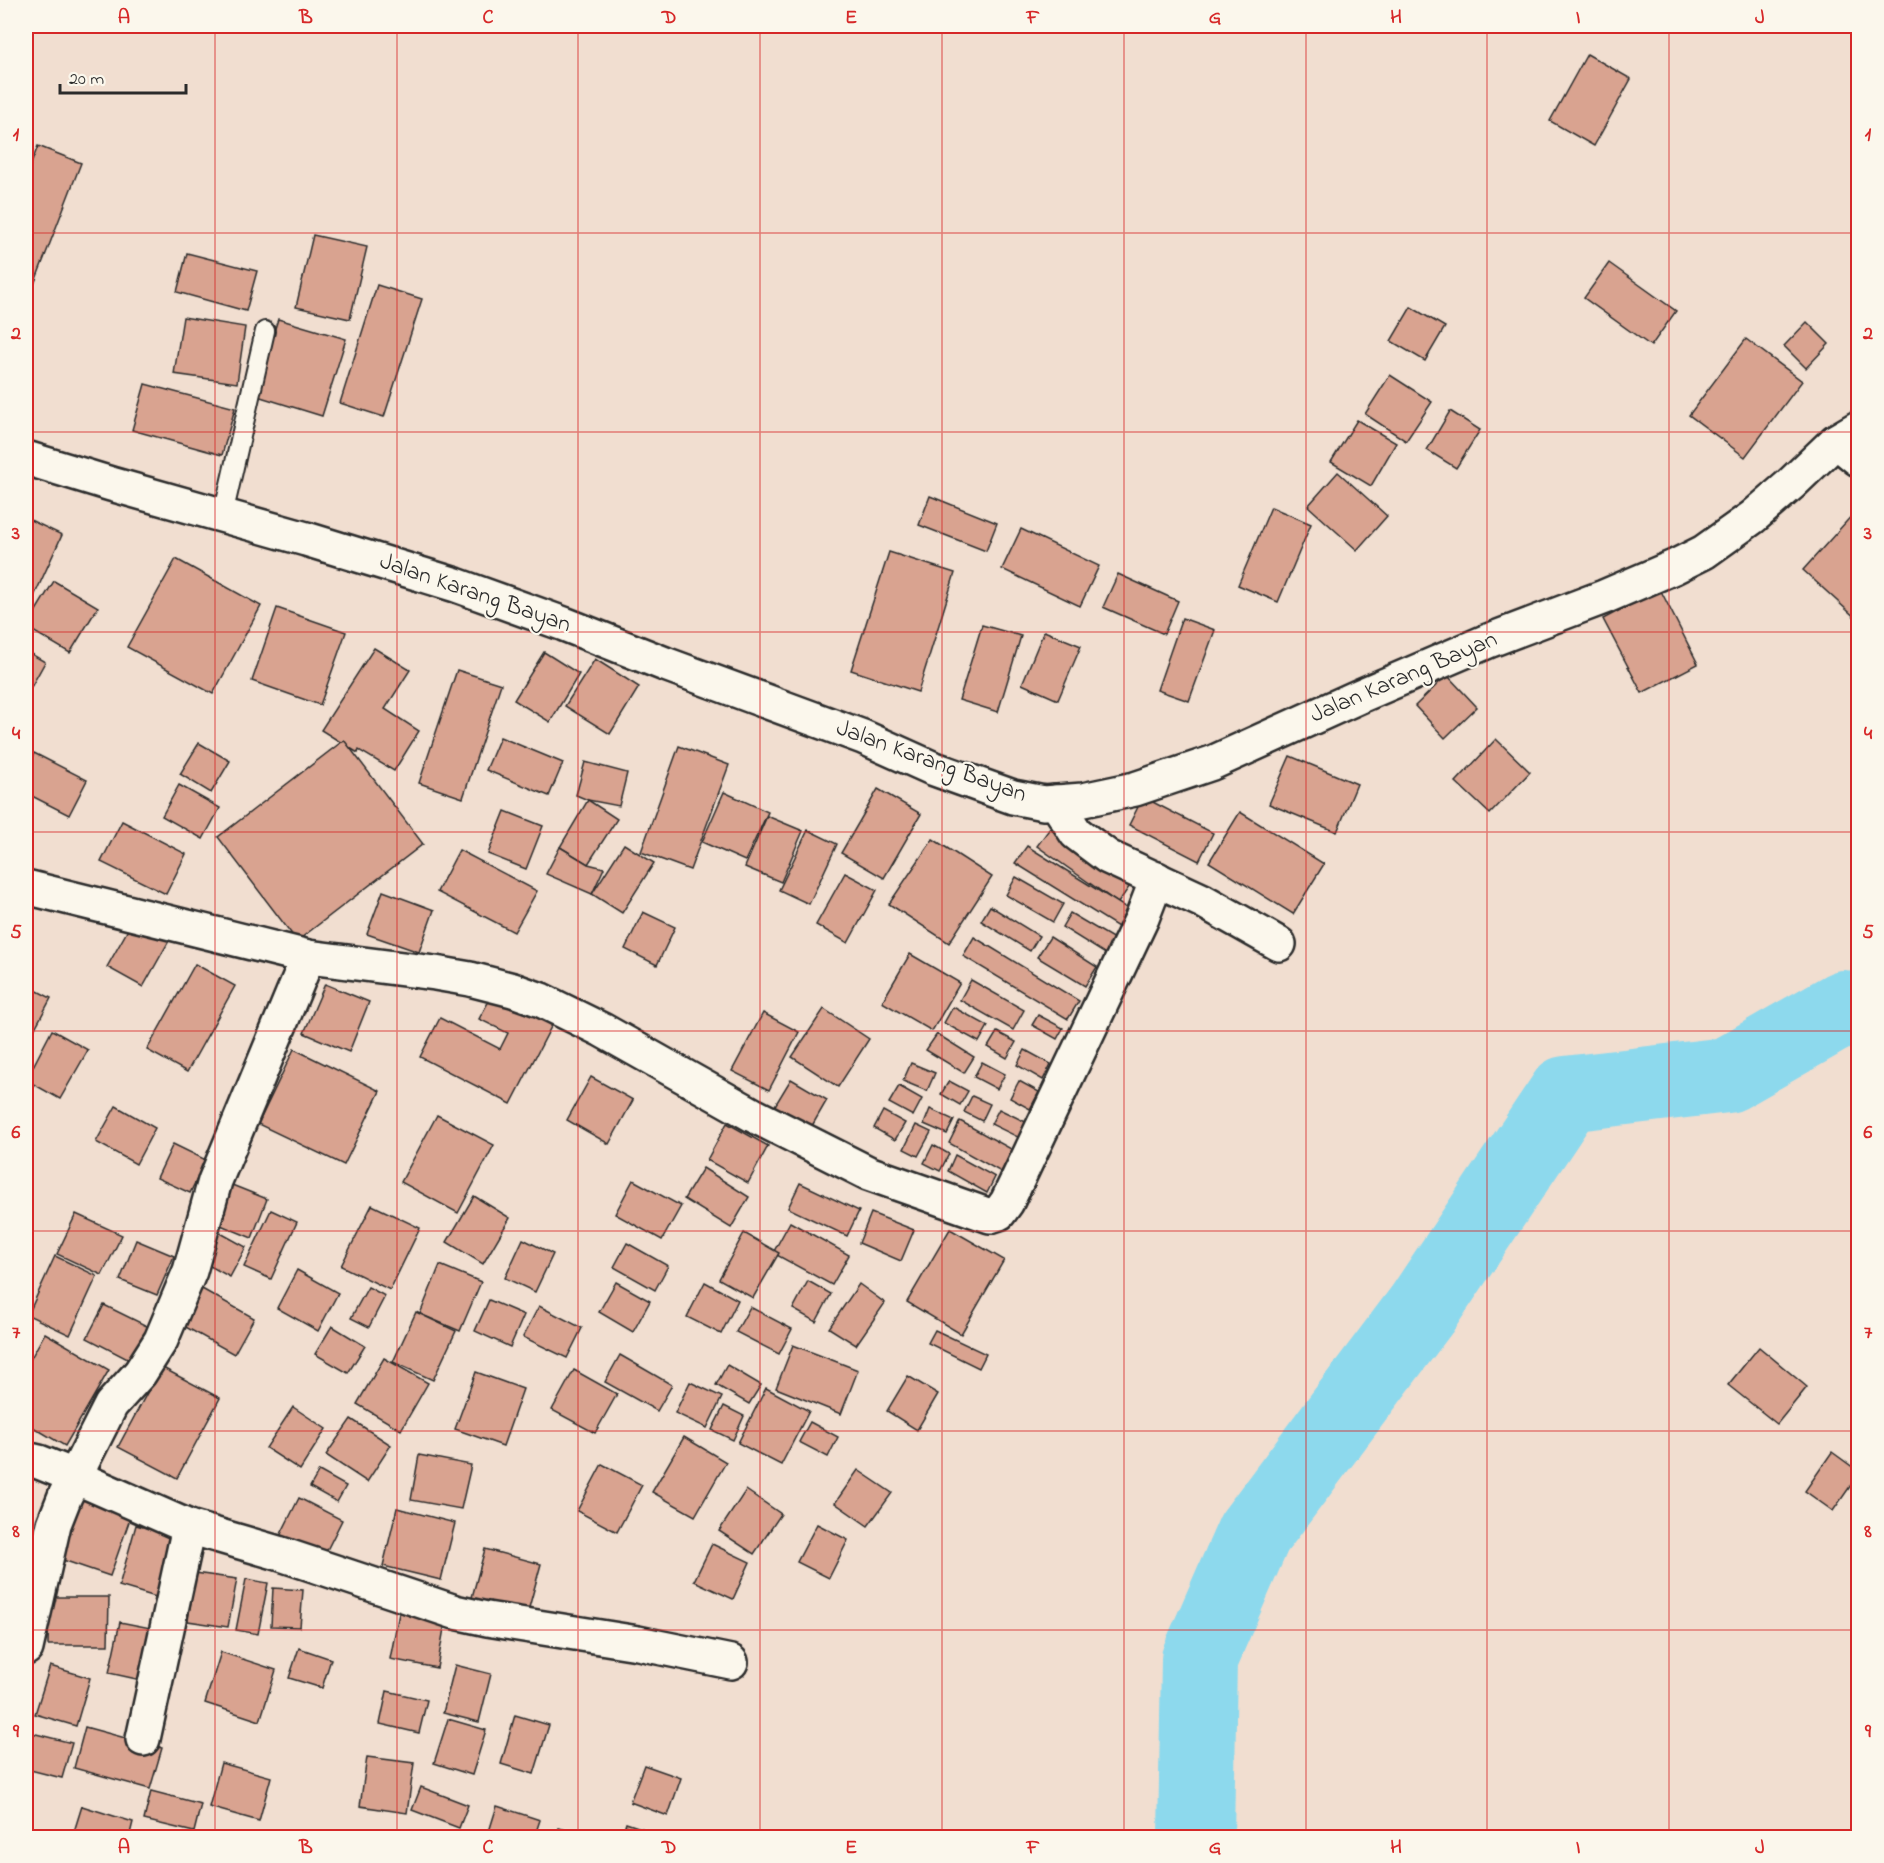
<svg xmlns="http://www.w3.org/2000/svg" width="1884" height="1863" viewBox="0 0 1884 1863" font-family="'Indie Flower',sans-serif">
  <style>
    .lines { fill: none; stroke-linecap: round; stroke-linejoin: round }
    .river { stroke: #8dd9ed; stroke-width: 76 }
    .building { fill: #d9a390; stroke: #2b2b2b; stroke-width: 1.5 }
    .service-casing { stroke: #2b2b2b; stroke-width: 22 }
    .minor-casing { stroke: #2b2b2b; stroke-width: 38 }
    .tertiary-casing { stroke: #2b2b2b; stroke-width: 38 }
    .service { stroke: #fbf7ec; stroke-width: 18 }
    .minor { stroke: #fbf7ec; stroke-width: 33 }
    .tertiary { stroke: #fbf7ec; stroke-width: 33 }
    .grid { fill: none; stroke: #d62828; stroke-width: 1.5; stroke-opacity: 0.55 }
    .labels { text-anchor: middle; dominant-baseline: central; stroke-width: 4.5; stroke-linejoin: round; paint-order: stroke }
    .street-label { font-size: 24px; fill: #2b2b2b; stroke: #fbf7ec }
    .neatline { fill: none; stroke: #d62828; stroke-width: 2 }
    .grid-label { font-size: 20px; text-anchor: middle; font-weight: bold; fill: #d62828 }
  </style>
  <rect width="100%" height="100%" fill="#f1ded0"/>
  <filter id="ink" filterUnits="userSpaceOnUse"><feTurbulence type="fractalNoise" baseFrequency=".0167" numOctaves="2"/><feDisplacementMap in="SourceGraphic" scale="12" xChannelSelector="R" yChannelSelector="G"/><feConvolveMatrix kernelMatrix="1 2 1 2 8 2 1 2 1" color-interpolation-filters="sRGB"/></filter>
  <g filter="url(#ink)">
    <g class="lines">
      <polyline class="river" points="1196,1838 1199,1659 1254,1533 1423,1308 1566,1094 1727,1075 1844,1008 1858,1012"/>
    </g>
    <g class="building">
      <polygon points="1587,54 1631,79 1594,146 1550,121"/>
      <polygon points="38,146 81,163 33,287 26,284 26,177"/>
      <polygon points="313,235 367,247 350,319 296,307"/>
      <polygon points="187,253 257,271 246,311 177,292"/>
      <polygon points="1609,263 1676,311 1651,346 1584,298"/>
      <polygon points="377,285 422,299 384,417 340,403"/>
      <polygon points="1411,307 1445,327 1425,361 1391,341"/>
      <polygon points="183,317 245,327 237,383 174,374"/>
      <polygon points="278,319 346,339 322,416 254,395"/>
      <polygon points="1807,322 1829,344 1806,368 1784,346"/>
      <polygon points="1746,339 1802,381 1745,457 1689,415"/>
      <polygon points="1390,375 1432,402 1406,441 1365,414"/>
      <polygon points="145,384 235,408 222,455 132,430"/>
      <polygon points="1450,411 1480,430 1456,468 1427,450"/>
      <polygon points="1357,420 1396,443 1371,486 1331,462"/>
      <polygon points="1338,472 1387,516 1357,550 1308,506"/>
      <polygon points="930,496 997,523 986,551 919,525"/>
      <polygon points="1271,507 1311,524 1278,602 1238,585"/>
      <polygon points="1854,513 1858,517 1858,620 1803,570"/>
      <polygon points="26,518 62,535 26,614"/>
      <polygon points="1021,529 1099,566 1080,606 1002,569"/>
      <polygon points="889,552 955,573 918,692 851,670"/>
      <polygon points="176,559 261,606 213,694 127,647"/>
      <polygon points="1118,574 1178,601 1164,634 1103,607"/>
      <polygon points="54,581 98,607 70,653 26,627"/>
      <polygon points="1660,589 1698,664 1642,693 1603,619"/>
      <polygon points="277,608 346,632 320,705 252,681"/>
      <polygon points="1182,618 1215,630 1189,701 1157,690"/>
      <polygon points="982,625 1021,636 998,712 959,700"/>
      <polygon points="1044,631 1081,646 1058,700 1022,684"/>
      <polygon points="374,648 410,670 385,709 419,731 394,771 359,750 358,753 321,730"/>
      <polygon points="26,651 45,662 26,696"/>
      <polygon points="544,652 579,674 550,722 514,700"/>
      <polygon points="595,659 639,687 610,734 565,706"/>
      <polygon points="457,670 501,684 463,798 419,783"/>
      <polygon points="1447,675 1477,707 1445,738 1415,706"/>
      <polygon points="500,737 563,763 549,796 486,770"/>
      <polygon points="1496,739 1530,772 1490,814 1456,782"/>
      <polygon points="344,740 423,844 297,941 218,837"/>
      <polygon points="199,743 230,761 211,793 180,774"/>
      <polygon points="679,746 729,765 690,870 641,852"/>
      <polygon points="34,753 87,780 69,815 26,793 26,770"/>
      <polygon points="1290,756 1357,784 1337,832 1269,804"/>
      <polygon points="585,762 627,773 619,806 588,800 576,795"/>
      <polygon points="179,785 220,808 203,839 162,816"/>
      <polygon points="878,789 921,814 884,878 841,853"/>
      <polygon points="724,792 768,812 745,861 702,842"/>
      <polygon points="1143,797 1213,833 1199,861 1129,825"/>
      <polygon points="588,800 617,819 588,864 560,847"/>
      <polygon points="505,811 543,826 526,869 488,854"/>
      <polygon points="1240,812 1324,864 1293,914 1209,862"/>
      <polygon points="767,816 803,831 781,882 745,867"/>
      <polygon points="122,821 186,854 166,894 101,862"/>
      <polygon points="1053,824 1134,880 1118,903 1037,846"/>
      <polygon points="808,830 837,844 809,904 779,890"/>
      <polygon points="933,839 992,877 949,943 889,904"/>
      <polygon points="624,844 654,863 622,913 592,894"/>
      <polygon points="1027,846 1128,909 1118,927 1015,863"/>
      <polygon points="560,847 588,864 604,868 592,894 546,874"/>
      <polygon points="459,850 537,891 514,932 437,892"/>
      <polygon points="845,873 877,890 848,943 816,925"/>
      <polygon points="1016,877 1063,904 1053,922 1006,895"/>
      <polygon points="383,891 434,910 419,952 367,934"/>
      <polygon points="990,906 1039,936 1030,951 981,921"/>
      <polygon points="643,912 675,927 657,965 625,949"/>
      <polygon points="1070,913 1116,940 1107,955 1062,927"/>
      <polygon points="134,919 170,939 143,987 107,967"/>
      <polygon points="974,937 1079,1001 1068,1019 963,956"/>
      <polygon points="1050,937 1097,967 1085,986 1037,957"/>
      <polygon points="910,954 960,983 932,1031 882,1002"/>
      <polygon points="195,964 235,986 187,1072 147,1050"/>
      <polygon points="971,980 1024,1010 1013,1030 960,1000"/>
      <polygon points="325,984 369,1002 349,1052 304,1033"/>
      <polygon points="26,985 51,998 26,1045"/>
      <polygon points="495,990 554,1021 511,1104 420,1057 440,1018 500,1049 508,1033 479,1019"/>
      <polygon points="953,1007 988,1026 979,1042 944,1023"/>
      <polygon points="824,1009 869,1039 838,1087 792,1057"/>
      <polygon points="763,1013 799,1032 769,1090 732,1071"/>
      <polygon points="1038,1015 1063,1028 1057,1039 1032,1025"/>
      <polygon points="52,1030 88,1050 60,1099 26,1080"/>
      <polygon points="997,1032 1016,1042 1007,1058 988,1047"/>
      <polygon points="937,1034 974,1057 964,1073 926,1050"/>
      <polygon points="294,1049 380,1091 344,1165 258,1124"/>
      <polygon points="1025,1050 1051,1064 1043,1080 1017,1065"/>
      <polygon points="982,1062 1005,1074 997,1089 974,1077"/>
      <polygon points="911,1063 935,1073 927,1091 903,1081"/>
      <polygon points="591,1077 633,1100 609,1144 567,1120"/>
      <polygon points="791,1079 827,1100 805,1138 768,1117"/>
      <polygon points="949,1081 968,1091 960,1105 941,1094"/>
      <polygon points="1019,1081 1039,1092 1030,1109 1010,1098"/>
      <polygon points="899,1086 922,1099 913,1116 889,1103"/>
      <polygon points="972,1096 990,1104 982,1121 964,1112"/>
      <polygon points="116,1106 155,1128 136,1164 96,1142"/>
      <polygon points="930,1109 954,1120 947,1134 924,1124"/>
      <polygon points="999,1109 1034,1126 1026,1141 991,1124"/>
      <polygon points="883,1111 905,1123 895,1140 874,1128"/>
      <polygon points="437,1115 494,1145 458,1213 401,1182"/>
      <polygon points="960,1121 1013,1150 1001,1172 949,1143"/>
      <polygon points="727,1123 768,1146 748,1183 707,1160"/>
      <polygon points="916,1125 931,1132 918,1156 904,1149"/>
      <polygon points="173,1144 206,1160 190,1193 157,1178"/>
      <polygon points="933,1145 949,1154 940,1171 924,1163"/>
      <polygon points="955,1155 995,1177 987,1193 948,1171"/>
      <polygon points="703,1168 749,1197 731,1228 684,1199"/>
      <polygon points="633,1180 681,1206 662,1240 615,1214"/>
      <polygon points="227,1183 267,1199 252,1238 211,1221"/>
      <polygon points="800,1183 859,1211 847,1236 788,1208"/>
      <polygon points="474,1196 510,1218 483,1264 447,1242"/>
      <polygon points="372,1205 420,1228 390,1290 341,1266"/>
      <polygon points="271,1210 297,1222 271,1279 244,1267"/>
      <polygon points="871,1213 914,1230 901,1261 859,1243"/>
      <polygon points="76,1214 122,1235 102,1275 57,1254"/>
      <polygon points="790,1222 849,1255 832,1285 773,1253"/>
      <polygon points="950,1229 1004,1260 961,1334 907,1302"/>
      <polygon points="215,1230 246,1247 230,1277 199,1260"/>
      <polygon points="744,1233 779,1253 753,1298 719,1279"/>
      <polygon points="523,1239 553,1254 535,1292 505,1278"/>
      <polygon points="136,1240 174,1256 157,1295 120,1280"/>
      <polygon points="627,1243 668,1266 655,1290 614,1267"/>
      <polygon points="55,1256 97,1276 70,1335 28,1315"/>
      <polygon points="440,1265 481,1282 460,1331 420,1314"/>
      <polygon points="297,1270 338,1293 318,1331 277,1308"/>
      <polygon points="808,1281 831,1294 816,1322 793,1309"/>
      <polygon points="616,1282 650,1301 633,1332 599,1312"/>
      <polygon points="705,1282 738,1300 721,1334 687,1317"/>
      <polygon points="859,1284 885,1303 856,1345 829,1328"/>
      <polygon points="368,1287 385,1296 369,1327 351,1318"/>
      <polygon points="202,1289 254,1318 234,1354 182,1325"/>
      <polygon points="489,1300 524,1315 510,1347 475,1331"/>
      <polygon points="104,1305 157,1331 139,1365 87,1338"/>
      <polygon points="539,1306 582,1328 567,1358 523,1337"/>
      <polygon points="750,1307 792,1329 779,1354 736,1332"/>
      <polygon points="416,1312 456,1331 433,1380 393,1362"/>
      <polygon points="332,1326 365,1346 348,1373 315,1354"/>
      <polygon points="935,1330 986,1354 979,1368 928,1343"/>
      <polygon points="45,1333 109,1370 65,1446 26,1423 26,1367"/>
      <polygon points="793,1345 858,1370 841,1414 776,1388"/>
      <polygon points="1759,1347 1807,1387 1777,1424 1728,1385"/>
      <polygon points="620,1355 672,1385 657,1411 605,1382"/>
      <polygon points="384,1358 428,1383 401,1430 357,1404"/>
      <polygon points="727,1365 761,1385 749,1404 716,1385"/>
      <polygon points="161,1367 220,1398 177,1478 118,1447"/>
      <polygon points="574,1370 617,1394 595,1433 552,1410"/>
      <polygon points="476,1372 523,1389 503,1446 455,1429"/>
      <polygon points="908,1376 938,1394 917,1430 887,1411"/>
      <polygon points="690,1382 722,1397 707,1428 675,1413"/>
      <polygon points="766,1388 809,1411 781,1465 738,1443"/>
      <polygon points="724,1406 744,1416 733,1440 712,1430"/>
      <polygon points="293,1407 326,1429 300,1470 266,1448"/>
      <polygon points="351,1419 391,1445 367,1482 326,1455"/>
      <polygon points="810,1422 838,1437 828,1457 799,1442"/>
      <polygon points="684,1437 726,1462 695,1516 652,1492"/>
      <polygon points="1832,1452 1858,1471 1858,1475 1833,1511 1805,1491"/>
      <polygon points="419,1455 471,1465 461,1509 411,1500"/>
      <polygon points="602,1464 642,1485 617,1532 577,1511"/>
      <polygon points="858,1470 892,1493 868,1526 835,1503"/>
      <polygon points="319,1471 346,1486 337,1502 310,1487"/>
      <polygon points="746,1490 781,1514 754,1554 719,1531"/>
      <polygon points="78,1497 131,1516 110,1576 57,1558"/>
      <polygon points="299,1498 342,1520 321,1562 278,1540"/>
      <polygon points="397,1508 455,1523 441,1580 383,1566"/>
      <polygon points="26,1522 36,1525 26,1553"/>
      <polygon points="817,1524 848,1540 829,1578 797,1562"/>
      <polygon points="136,1525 175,1536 156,1597 119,1586"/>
      <polygon points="712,1544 750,1562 733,1599 694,1581"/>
      <polygon points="485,1549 541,1564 527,1615 471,1601"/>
      <polygon points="195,1573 237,1579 228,1627 188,1621"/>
      <polygon points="246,1579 268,1583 258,1634 236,1630"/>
      <polygon points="273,1588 303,1590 300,1627 271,1626"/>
      <polygon points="49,1597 109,1597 108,1645 48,1645"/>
      <polygon points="400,1608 446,1617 437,1668 390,1659"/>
      <polygon points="120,1622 166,1631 155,1683 109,1673"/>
      <polygon points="299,1648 331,1659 322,1688 289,1678"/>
      <polygon points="221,1652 276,1670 260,1721 205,1703"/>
      <polygon points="455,1665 491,1674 479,1722 443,1713"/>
      <polygon points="50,1666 90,1678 76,1726 35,1714"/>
      <polygon points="387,1691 427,1700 419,1733 380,1724"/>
      <polygon points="515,1715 549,1725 534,1774 501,1764"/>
      <polygon points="448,1719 486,1730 472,1775 434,1763"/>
      <polygon points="85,1727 162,1748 150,1789 74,1768"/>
      <polygon points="32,1733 72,1743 62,1778 26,1769 26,1759"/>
      <polygon points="367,1757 414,1763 407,1813 360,1806"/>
      <polygon points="221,1763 271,1777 259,1821 209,1807"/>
      <polygon points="644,1765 681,1778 668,1816 630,1802"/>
      <polygon points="421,1787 468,1805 459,1828 412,1810"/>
      <polygon points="151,1791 201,1804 194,1832 144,1820"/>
      <polygon points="82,1806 133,1822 129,1838 72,1838"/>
      <polygon points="497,1806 540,1820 534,1838 487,1838"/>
      <polygon points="626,1823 656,1833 654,1838 621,1838"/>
      <polygon points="559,1828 596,1838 557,1838"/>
    </g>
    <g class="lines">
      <defs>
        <polyline id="service" points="223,515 265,331"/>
        <g id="minor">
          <polyline points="1836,441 1858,459"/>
          <polyline points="1056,802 1076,833 1108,857 1203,901 1279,944"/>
          <polyline points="26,887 308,957 435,973 470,979 513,990 541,1000 602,1030 753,1115 868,1173 990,1216 999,1213 1007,1202 1142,918 1157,879"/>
          <polyline points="26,1459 39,1462 64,1472 189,1527 278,1553 455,1612 487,1619 638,1643 731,1662"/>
          <polyline points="26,1648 54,1524 65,1496 111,1405 140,1373 161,1340 190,1271 215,1181 308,957"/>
          <polyline points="143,1739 189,1527"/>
        </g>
        <polyline id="tertiary" points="26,458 111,484 306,539 456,585 564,624 665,664 863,737 932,768 1013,797 1044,803 1083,800 1135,789 1212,763 1360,696 1488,641 1604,597 1674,567 1704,552 1753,517 1791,484 1836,441 1858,428"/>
      </defs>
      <use href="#service" class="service-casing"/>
      <use href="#minor" class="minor-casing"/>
      <use href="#tertiary" class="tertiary-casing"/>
      <use href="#service" class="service"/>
      <use href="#minor" class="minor"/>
      <use href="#tertiary" class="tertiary"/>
    </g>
  </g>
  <path class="grid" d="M215 26V1838M397 26V1838M578 26V1838M760 26V1838M942 26V1838M1124 26V1838M1306 26V1838M1487 26V1838M1669 26V1838M26 233H1858M26 432H1858M26 632H1858M26 832H1858M26 1031H1858M26 1231H1858M26 1431H1858M26 1630H1858"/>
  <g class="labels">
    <g class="street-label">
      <text transform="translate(475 594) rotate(19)">Jalan Karang Bayan</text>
      <text transform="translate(1404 678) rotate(-23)">Jalan Karang Bayan</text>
      <text transform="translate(931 762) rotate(20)">Jalan Karang Bayan</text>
    </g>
  </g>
  <rect width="1884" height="1863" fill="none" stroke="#fbf7ec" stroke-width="66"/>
  <path d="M60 84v9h126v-9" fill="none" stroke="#2b2b2b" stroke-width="3"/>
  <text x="69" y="84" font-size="18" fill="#2b2b2b" stroke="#fbf7ec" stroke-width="4.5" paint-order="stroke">20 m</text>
  <rect x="33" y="33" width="1818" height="1797" class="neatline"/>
  <g class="grid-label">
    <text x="124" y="23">A</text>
    <text x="306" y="23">B</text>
    <text x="488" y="23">C</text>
    <text x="669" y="23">D</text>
    <text x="851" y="23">E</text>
    <text x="1033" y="23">F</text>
    <text x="1215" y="23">G</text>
    <text x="1396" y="23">H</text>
    <text x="1578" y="23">I</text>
    <text x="1760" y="23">J</text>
    <text x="16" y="140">1</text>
    <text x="1868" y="140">1</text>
    <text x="16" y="339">2</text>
    <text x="1868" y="339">2</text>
    <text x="16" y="539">3</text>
    <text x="1868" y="539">3</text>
    <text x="16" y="739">4</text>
    <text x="1868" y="739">4</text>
    <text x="16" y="938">5</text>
    <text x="1868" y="938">5</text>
    <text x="16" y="1138">6</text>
    <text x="1868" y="1138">6</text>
    <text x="16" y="1338">7</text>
    <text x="1868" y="1338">7</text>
    <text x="16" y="1537">8</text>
    <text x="1868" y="1537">8</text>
    <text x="16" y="1737">9</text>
    <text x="1868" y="1737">9</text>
    <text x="124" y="1853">A</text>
    <text x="306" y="1853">B</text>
    <text x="488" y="1853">C</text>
    <text x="669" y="1853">D</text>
    <text x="851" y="1853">E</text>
    <text x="1033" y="1853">F</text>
    <text x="1215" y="1853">G</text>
    <text x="1396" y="1853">H</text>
    <text x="1578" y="1853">I</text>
    <text x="1760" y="1853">J</text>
  </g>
</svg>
